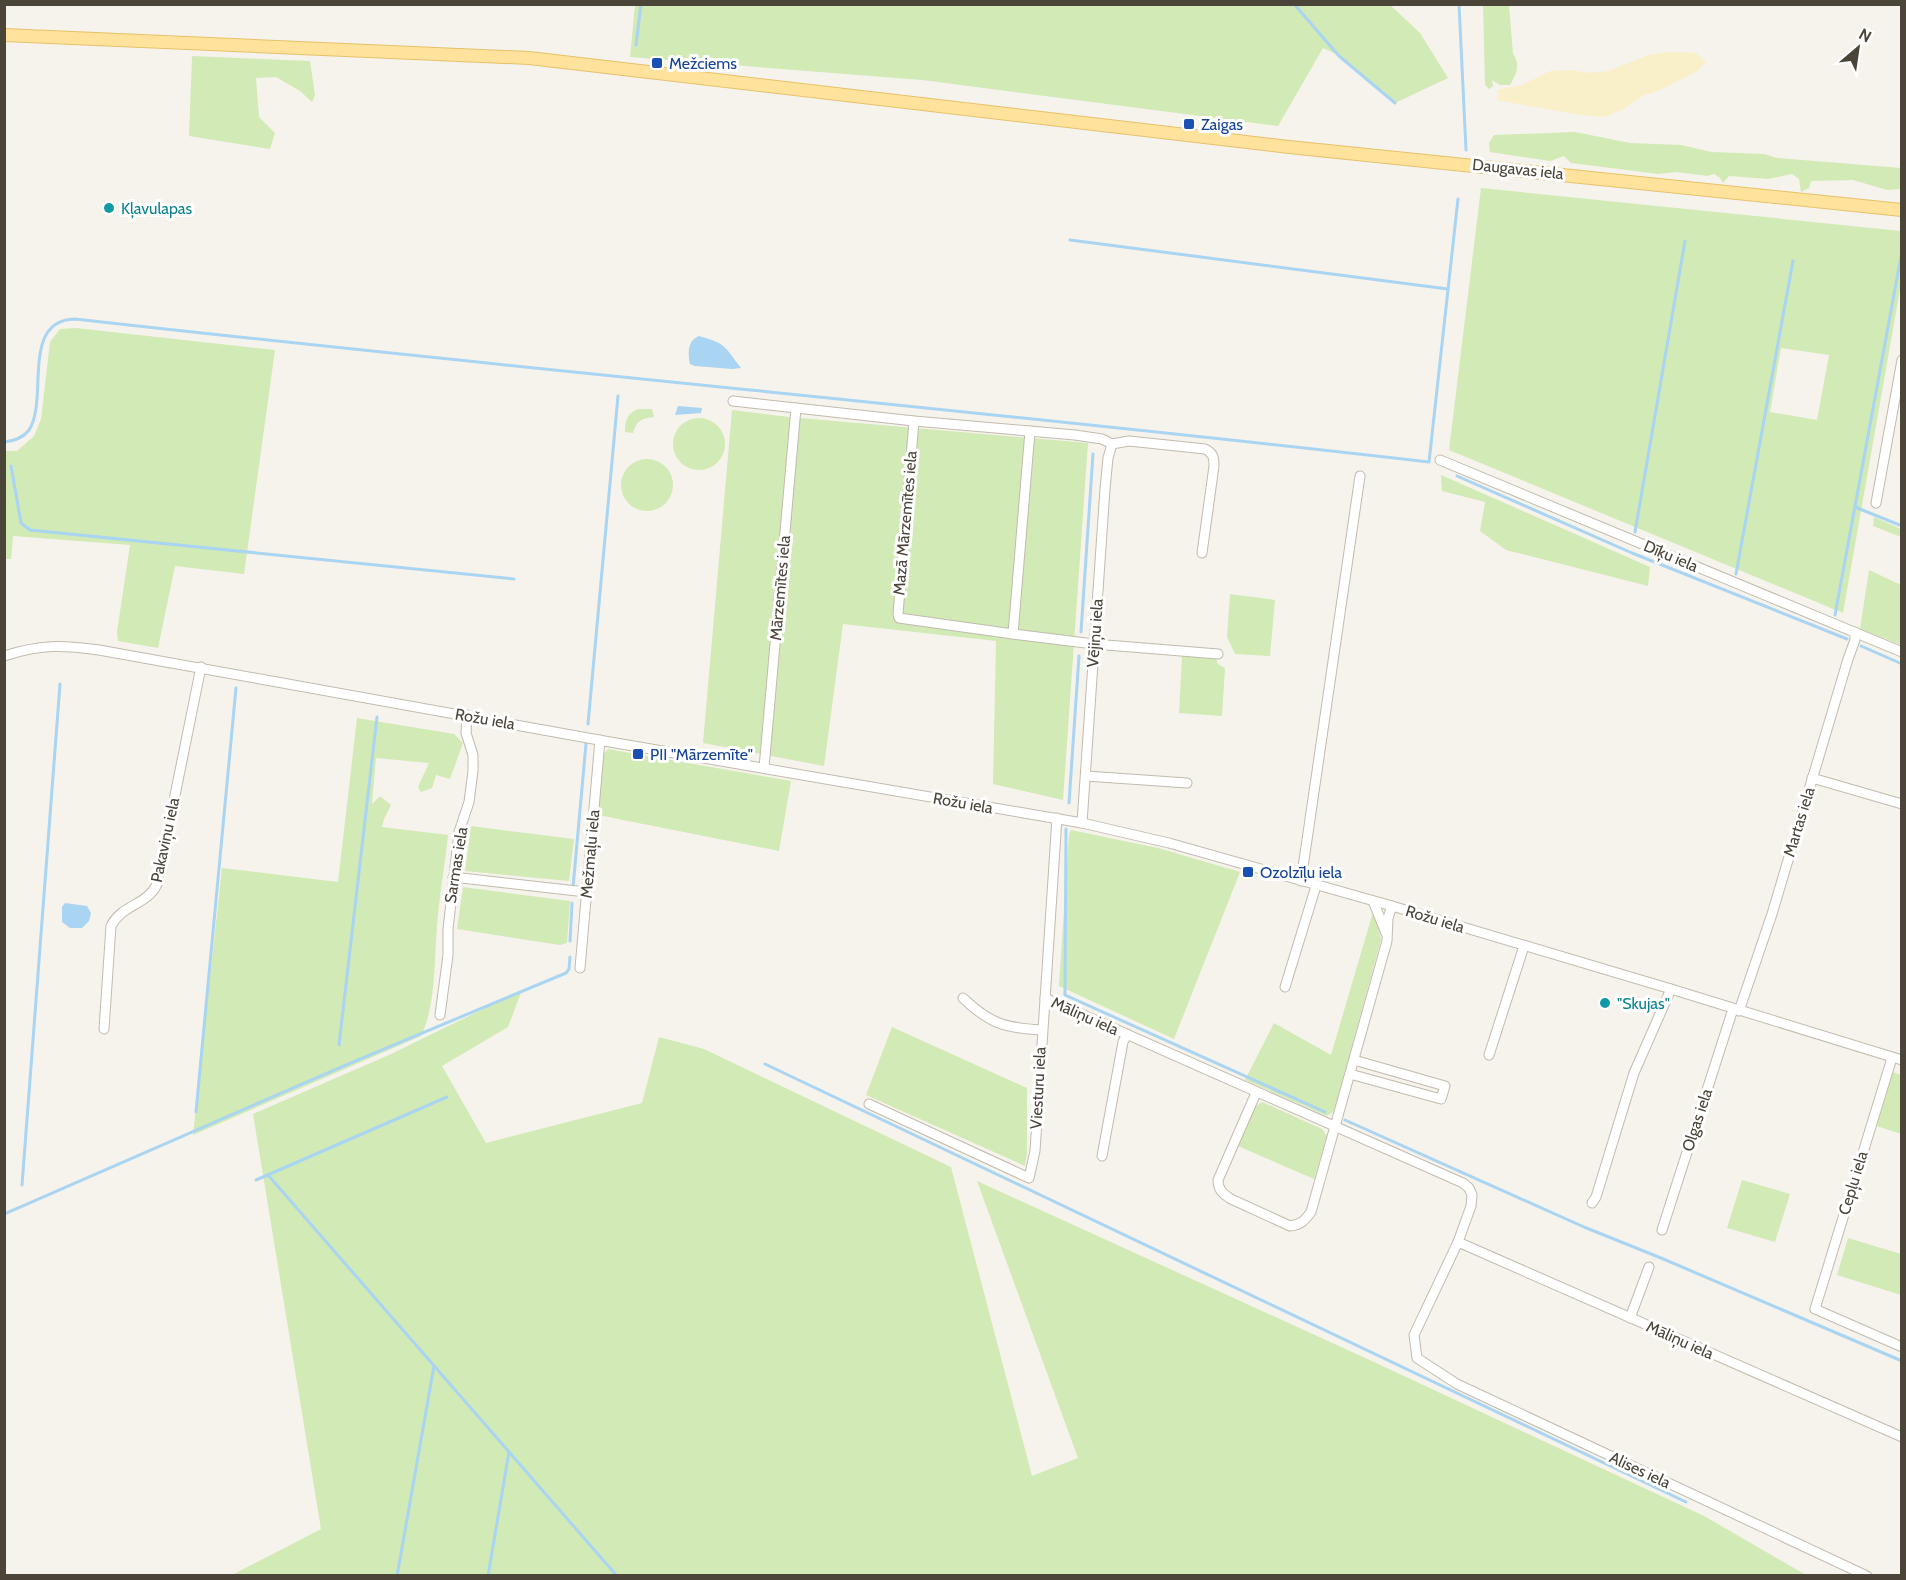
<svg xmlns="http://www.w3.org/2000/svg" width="1906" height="1580" viewBox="0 0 1906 1580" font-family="Cabin,sans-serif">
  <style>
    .green { fill: #d2eab5; fill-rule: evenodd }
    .sand { fill: #f9efc9 }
    .water { fill: #a9d4f2 }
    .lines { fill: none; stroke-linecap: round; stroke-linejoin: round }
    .stream { stroke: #a9d4f2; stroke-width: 3 }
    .minor-casing { stroke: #c2bbae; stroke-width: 11 }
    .major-casing { stroke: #e6c16a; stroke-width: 14 }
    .minor { stroke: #fff; stroke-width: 9 }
    .major { stroke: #ffe39c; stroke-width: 12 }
    .transit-dot { fill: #1a4fb4; stroke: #fff; stroke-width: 2 }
    .culture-dot { fill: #0f9aa8; stroke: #fff; stroke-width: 2 }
    .labels { text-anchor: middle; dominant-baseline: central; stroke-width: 6; stroke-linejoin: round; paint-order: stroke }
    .transit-label { font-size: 16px; fill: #164399; stroke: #fff; text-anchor: start }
    .street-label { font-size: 16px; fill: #4b4439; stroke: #fff }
    .culture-label { font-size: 16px; fill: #0d838f; stroke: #fff; text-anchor: start }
  </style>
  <rect width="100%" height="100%" fill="#f6f3ec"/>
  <g class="green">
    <polygon points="1389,4 1420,33 1448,78 1395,103 1340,56 1323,48 1278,126 922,80 630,57 635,5"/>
    <path d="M1483 5H1509L1513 54C1521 65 1516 75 1510 85H1500L1492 80 1493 86 1489 89 1485 85Z"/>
    <polygon points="192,56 310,61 315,95 312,102 300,91 276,77 256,78 259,117 275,133 270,149 189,136"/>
    <polygon points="1575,132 1630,143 1681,145 1712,152 1764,154 1777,158 1901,168 1901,189 1887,190 1853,180 1811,181 1809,188 1801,192 1799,179 1792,174 1768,179 1729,176 1723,183 1720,178 1714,174 1707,176 1677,172 1658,174 1571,163 1564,156 1550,161 1490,152 1489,143 1494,135"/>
    <path d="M1481 188 1901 231V284L1843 613 1449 450ZM1781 348 1829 355 1817 420 1770 412Z"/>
    <polygon points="76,328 275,350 244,574 175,566 158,648 118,641 117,632 130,545 13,536 11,559 5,559 5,451 17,451 34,436 41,419 50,342 60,329"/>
    <path d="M638 409H652L654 417C641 419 637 420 633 433L625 432C625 420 627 414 638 409Z"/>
    <polygon points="732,410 789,417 1088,443 1063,800 993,784 996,641 843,624 824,766 703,743"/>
    <circle cx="699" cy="444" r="26"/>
    <circle cx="647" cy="485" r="26"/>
    <polygon points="1441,475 1650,567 1648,586 1506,550 1480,531 1485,502 1442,491"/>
    <polygon points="1874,517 1901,529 1901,537 1873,526"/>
    <polygon points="1869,570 1901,585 1901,645 1860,629"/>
    <polygon points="1230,594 1275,600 1270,656 1235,654 1227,637"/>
    <polygon points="1182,656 1216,659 1218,664 1225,668 1222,716 1179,713"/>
    <path d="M357 718 454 734 463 743 450 779 436 775 432 788 421 792 418 787 429 763 376 758 372 804 380 796 391 805 384 819 382 827 448 835C445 866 439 896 437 927 434 961 436 1006 421 1036L193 1135 222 868 338 882Z"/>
    <polygon points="608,749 791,781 779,851 598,815 602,756"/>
    <polygon points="471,826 574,839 569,881 465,871"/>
    <polygon points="1071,830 1158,848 1240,872 1174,1039 1059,986 1069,834"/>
    <polygon points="463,887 570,901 567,943 560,945 457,929"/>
    <polygon points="1373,912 1376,913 1381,940 1334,1111 1327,1116 1245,1080 1274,1023 1331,1055"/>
    <polygon points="522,990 508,1027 442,1066 486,1143 642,1103 659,1037 704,1049 951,1167 1032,1476 1078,1458 977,1181 1374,1362 1704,1516 1806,1575 232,1575 321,1529 253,1114 389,1055"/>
    <polygon points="892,1027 1027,1088 1027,1154 1025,1166 866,1095"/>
    <polygon points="1893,1072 1901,1075 1901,1134 1877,1126"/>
    <polygon points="1262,1102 1322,1129 1327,1136 1314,1179 1238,1146 1255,1107"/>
    <polygon points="1742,1180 1790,1194 1775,1242 1727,1228"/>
    <polygon points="1848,1238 1901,1254 1901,1295 1837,1275"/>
  </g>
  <polygon class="sand" points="1672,52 1696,53 1706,62 1696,72 1660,90 1642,96 1624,109 1605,117 1579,115 1497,100 1498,90 1522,85 1550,71 1570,70 1590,73 1608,71 1651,54"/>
  <g class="water">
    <path d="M699 336C727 344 724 346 741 368L732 369 695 366 690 364C688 353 687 341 699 336Z"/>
    <polygon points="678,406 702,408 701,413 675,415"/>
    <polygon points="65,903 87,906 91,913 89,921 82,928 70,928 62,922 62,907"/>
  </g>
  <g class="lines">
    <g class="stream">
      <polyline points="1294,4 1339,56 1395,103"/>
      <polyline points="1459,4 1466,150"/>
      <polyline points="636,45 641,4"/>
      <polyline points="1070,240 1448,289"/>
      <path d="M4 442C14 441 23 438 29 430 49 400 20 320 75 319 526 370 978 410 1429 462L1458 199"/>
      <polyline points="11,466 21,523 30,530 514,579"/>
      <polyline points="1457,476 1632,553 1847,639"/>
      <polyline points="1855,507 1902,526"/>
      <polyline points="1635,532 1685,241"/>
      <polyline points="1736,574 1793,261"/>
      <polyline points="1835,615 1902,251"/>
      <polyline points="1081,632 1093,454"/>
      <polyline points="1861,646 1902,664"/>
      <polyline points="588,724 618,396"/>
      <polyline points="1069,803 1079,656"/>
      <polyline points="1066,829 1065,995 1325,1112"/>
      <polyline points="573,887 586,744"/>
      <polyline points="570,941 572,903"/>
      <polyline points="339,1045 377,717"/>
      <polyline points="765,1064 1686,1502"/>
      <polyline points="196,1112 236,688"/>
      <polyline points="1345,1120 1584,1227 1661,1258 1902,1361"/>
      <polyline points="268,1175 617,1576"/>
      <polyline points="256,1180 447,1097"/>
      <polyline points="22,1185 60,684"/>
      <polyline points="4,1214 348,1064 566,973 569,969 570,957"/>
      <polyline points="397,1576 434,1366"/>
      <polyline points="488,1576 509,1452"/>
      <polyline points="1901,1576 1902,1573"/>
    </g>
    <defs>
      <g id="minor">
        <path d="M733 401 914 421 1075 435 1102 439 1112 444 1129 441 1205 449C1213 453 1214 457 1214 466L1202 553"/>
        <polyline points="914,421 898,614 899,618 1013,634"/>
        <polyline points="1030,431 1013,634 1094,644 1218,654"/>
        <polyline points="1440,460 1902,652"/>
        <polyline points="1876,503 1902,360"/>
        <path d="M4 656C41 644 62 645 99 650L610 742 1082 823 1169 843 1392 906 1671 989 1902 1060"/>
        <polyline points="764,768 796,408"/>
        <polyline points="1086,776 1187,783"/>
        <polyline points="1812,778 1902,804"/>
        <polyline points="1082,823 1105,489 1108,458 1112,444"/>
        <polyline points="453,877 586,892"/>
        <polyline points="1301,881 1360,476"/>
        <polyline points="1373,901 1386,933"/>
        <polyline points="580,968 600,740"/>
        <polyline points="1285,987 1316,886"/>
        <path d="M963 998C990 1024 1005 1028 1042 1030"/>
        <polyline points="1045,998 1463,1183 1469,1188 1472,1195 1471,1206 1458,1242 1414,1335 1417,1358 1457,1384 1867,1576"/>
        <polyline points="1739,1011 1772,914 1848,659 1855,640 1855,632"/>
        <polyline points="440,1015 448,955 448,929 459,832 469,802 473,771 473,755 466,733 467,715"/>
        <path d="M104 1029 111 926C122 904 148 905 157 884L201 667"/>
        <polyline points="1489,1055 1524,946"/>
        <polyline points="1892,1058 1815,1309 1902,1347"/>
        <polyline points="1350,1074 1441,1099 1445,1086 1354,1060"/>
        <path d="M1256 1093 1218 1180C1218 1190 1223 1194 1231 1199L1290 1226C1301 1225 1305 1220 1311 1212L1387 941 1388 918 1392 906"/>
        <polyline points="869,1104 1029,1178 1035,1151 1057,818"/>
        <polyline points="1102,1156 1123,1042 1127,1034"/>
        <polyline points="1592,1203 1596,1197 1634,1073 1671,989"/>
        <polyline points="1662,1230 1733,1009"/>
        <polyline points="1458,1242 1902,1437"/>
        <polyline points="1630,1318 1649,1267"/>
      </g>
      <polyline id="major" points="4,35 529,58 1289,147 1902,210"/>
    </defs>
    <use href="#minor" class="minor-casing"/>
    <use href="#major" class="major-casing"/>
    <use href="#minor" class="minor"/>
    <use href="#major" class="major"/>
  </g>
  <g class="transit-dot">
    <rect x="651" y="57" width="12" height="12" rx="3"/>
    <rect x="1183" y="118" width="12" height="12" rx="3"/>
    <rect x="632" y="748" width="12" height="12" rx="3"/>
    <rect x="1242" y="866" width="12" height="12" rx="3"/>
  </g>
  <g class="culture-dot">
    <circle cx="109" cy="208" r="6"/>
    <circle cx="1605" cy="1003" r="6"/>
  </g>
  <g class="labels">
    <g class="transit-label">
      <text x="669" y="63">Mežciems</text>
      <text x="1201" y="124">Zaigas</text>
      <text x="650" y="754">PII "Mārzemīte"</text>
      <text x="1260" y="872">Ozolzīļu iela</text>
    </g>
    <g class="street-label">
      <text transform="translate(1518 169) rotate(6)">Daugavas iela</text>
      <text transform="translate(905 523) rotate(-85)">Mazā Mārzemītes iela</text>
      <text transform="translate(1671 556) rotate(23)">Dīķu iela</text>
      <text transform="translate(780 588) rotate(-85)">Mārzemītes iela</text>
      <text transform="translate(1095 633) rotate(-86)">Vējiņu iela</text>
      <text transform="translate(485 719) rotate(10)">Rožu iela</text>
      <text transform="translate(963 803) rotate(10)">Rožu iela</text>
      <text transform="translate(1799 822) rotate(-73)">Martas iela</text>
      <text transform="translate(165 840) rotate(-78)">Pakaviņu iela</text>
      <text transform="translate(590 854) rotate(-85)">Mežmaļu iela</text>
      <text transform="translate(456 865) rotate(-81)">Sarmas iela</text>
      <text transform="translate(1435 919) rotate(17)">Rožu iela</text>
      <text transform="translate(1085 1016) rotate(24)">Māliņu iela</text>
      <text transform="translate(1038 1088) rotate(-87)">Viesturu iela</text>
      <text transform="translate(1697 1120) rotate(-72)">Olgas iela</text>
      <text transform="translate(1853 1183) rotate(-73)">Cepļu iela</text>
      <text transform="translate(1680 1340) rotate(24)">Māliņu iela</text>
      <text transform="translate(1640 1470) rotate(25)">Alises iela</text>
    </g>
    <g class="culture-label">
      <text x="121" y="208">Kļavulapas</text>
      <text x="1617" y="1003">"Skujas"</text>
    </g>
  </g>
  <rect width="1906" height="1580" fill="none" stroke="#4b4439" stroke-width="12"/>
  <g transform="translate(1858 48) rotate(29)" stroke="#ffffff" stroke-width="4.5" paint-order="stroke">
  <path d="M0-4.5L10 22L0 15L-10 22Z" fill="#4b4439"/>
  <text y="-9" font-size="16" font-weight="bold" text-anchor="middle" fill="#4b4439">N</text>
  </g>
</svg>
